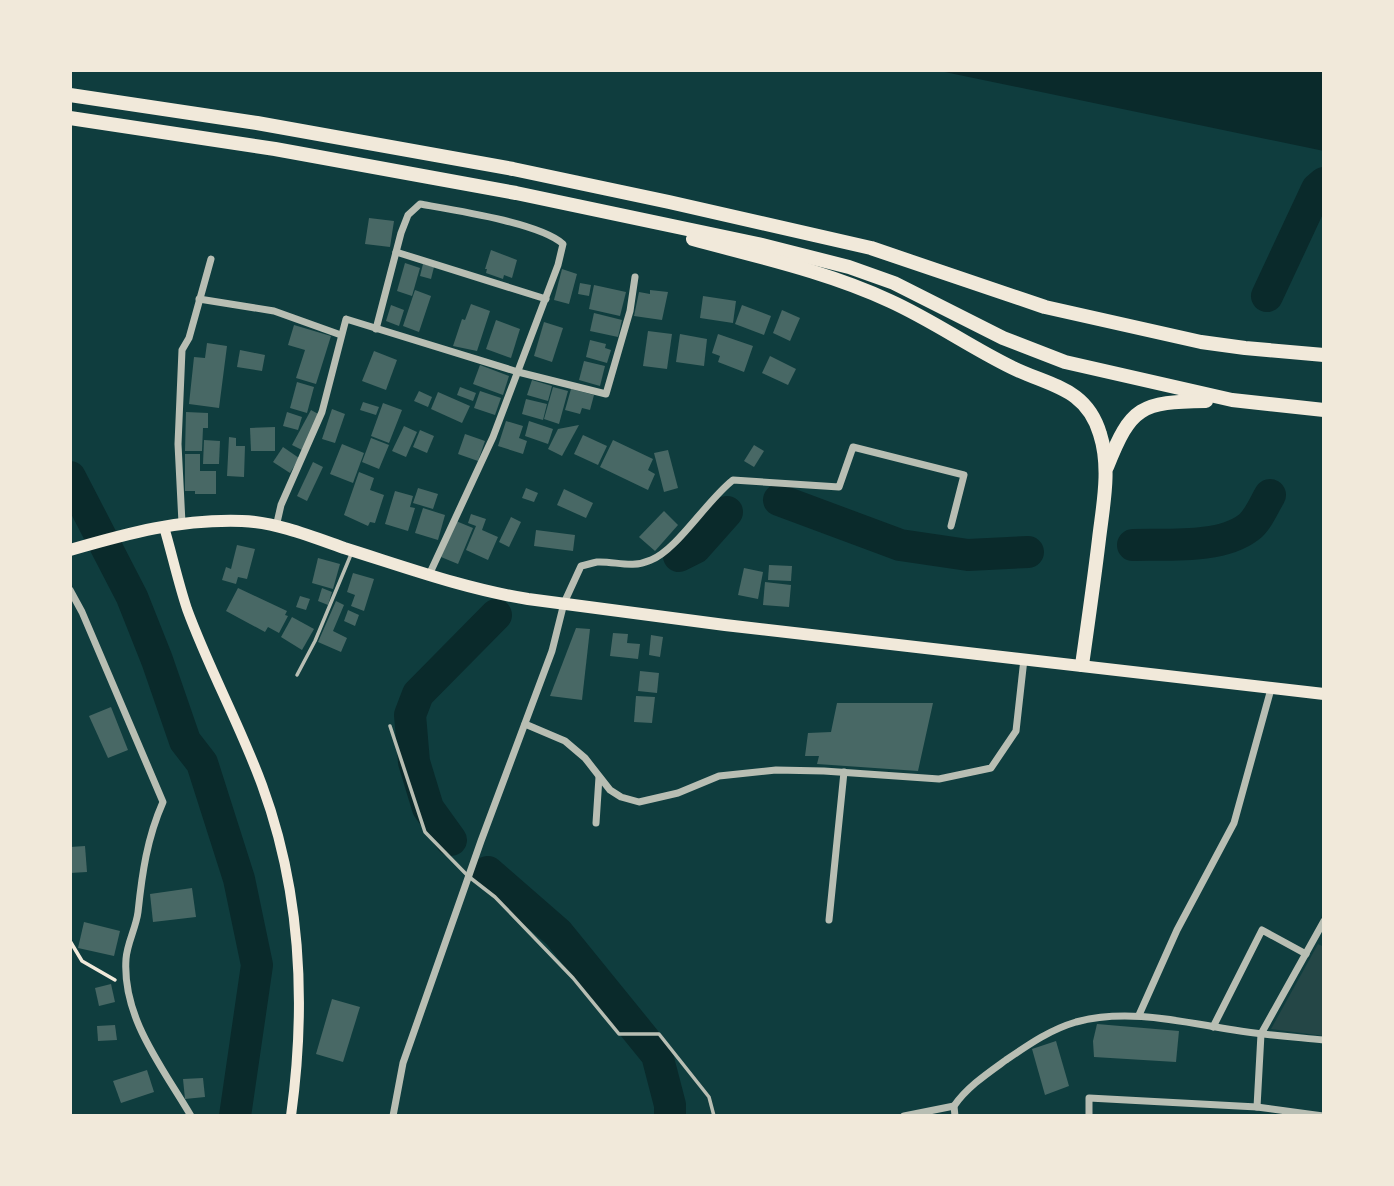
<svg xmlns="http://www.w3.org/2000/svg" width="1394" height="1186" viewBox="0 0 1394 1186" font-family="'Archivo Narrow',sans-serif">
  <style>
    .green { fill: #244646 }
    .water { fill: #0a2a2b }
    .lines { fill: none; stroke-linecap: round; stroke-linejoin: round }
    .river { stroke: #0a2a2b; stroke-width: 32 }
    .building { fill: #486865 }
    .path { stroke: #f1e9da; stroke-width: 3.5 }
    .service { stroke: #b8beb3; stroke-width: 3.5 }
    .minor { stroke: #b8beb3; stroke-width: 7 }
    .secondary { stroke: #f1e9da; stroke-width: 10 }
    .trunk { stroke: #f1e9da; stroke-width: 12 }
    .motorway { stroke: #f1e9da; stroke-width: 14 }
  </style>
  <rect width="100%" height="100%" fill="#0f3d3e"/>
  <polygon class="green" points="1318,944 1324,947 1324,1036 1271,1029"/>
  <polygon class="water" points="935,70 1324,70 1324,151"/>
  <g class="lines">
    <g class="river">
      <polyline points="1267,296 1317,189 1324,183"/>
      <polyline points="70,477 132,597 157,660 185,741 202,763 239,879 257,965 235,1116"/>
      <polyline points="779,500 900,545 968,555 1028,552"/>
      <path d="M1133 545C1168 544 1221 549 1249 527 1258 520 1264 505 1270 495"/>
      <polyline points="679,556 695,548 727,512"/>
      <polyline points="451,840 428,808 414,762 410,715 418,694 496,615"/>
      <polyline points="488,872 558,933 657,1055 670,1105 670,1116"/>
    </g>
  </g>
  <g class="building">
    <polygon points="369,218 394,221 390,247 365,244"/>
    <polygon points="491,250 517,260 512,278 504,275 503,279 486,273 487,269 485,269"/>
    <polygon points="405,263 420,268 412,296 397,291"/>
    <polygon points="423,264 434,267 431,279 420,276"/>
    <polygon points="562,269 577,274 569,304 554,300"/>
    <polygon points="580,283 591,285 589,296 578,294"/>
    <polygon points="594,285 626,292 620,316 589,309"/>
    <polygon points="415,290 431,296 419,332 403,326"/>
    <polygon points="650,290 668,292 662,320 634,316 639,292 650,294"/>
    <polygon points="703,296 736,301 733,323 700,318"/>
    <polygon points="471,304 490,311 477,351 453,346 462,319 465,320"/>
    <polygon points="391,305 404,310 399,326 386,321"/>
    <polygon points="742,305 771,316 764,335 735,324"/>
    <polygon points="782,310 800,318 790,341 773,333"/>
    <polygon points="594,313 622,320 618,337 590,331"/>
    <polygon points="496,320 520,329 511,358 486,349"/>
    <polygon points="544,322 563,328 552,362 534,356"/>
    <polygon points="294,325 331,336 316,384 296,378 305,350 288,345"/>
    <polygon points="648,331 672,334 667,369 643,366"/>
    <polygon points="680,334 707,339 704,366 676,362"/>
    <polygon points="718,334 753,346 744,372 718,362 720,356 712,353"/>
    <polygon points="590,340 606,344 605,348 611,350 607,363 586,357"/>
    <polygon points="207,343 227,346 219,408 189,404 194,357 205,358"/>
    <polygon points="240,350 265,355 262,371 237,367"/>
    <polygon points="374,351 397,360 386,390 362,381"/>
    <polygon points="770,356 796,369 788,385 762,373"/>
    <polygon points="584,361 605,366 600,386 579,380"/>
    <polygon points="480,365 509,376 503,395 473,384"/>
    <polygon points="532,380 552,386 548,401 527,395"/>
    <polygon points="297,382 314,387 307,413 290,408"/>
    <polygon points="460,387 476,393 473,401 457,395"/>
    <polygon points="553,387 568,391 559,424 544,419"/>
    <polygon points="571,389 594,395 590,410 582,408 580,414 565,410"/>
    <polygon points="419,391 432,397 428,407 414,401"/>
    <polygon points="480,391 501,398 495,415 474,408"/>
    <polygon points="438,392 470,406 462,423 431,409"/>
    <polygon points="526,399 547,404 543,420 522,414"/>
    <polygon points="363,402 379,407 376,415 360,410"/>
    <polygon points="383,403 402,410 389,443 371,436"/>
    <polygon points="332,409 345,414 335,443 322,439"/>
    <polygon points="311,410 320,415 304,451 292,445"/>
    <polygon points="186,412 208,413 208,428 203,428 202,451 185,451"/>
    <polygon points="287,412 302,417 298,430 283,426"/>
    <polygon points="506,421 523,426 519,438 527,441 523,454 498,446"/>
    <polygon points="529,421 553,429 548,444 525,436"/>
    <polygon points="579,425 562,456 548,449 558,429"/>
    <polygon points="404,426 417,432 406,457 392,451"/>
    <polygon points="275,427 275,451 251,451 250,428"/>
    <polygon points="420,430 434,436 427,453 413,447"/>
    <polygon points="465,434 485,441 478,461 458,454"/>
    <polygon points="583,435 607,446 598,465 574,454"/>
    <polygon points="229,437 236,438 236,446 245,446 244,477 227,476"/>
    <polygon points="371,438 389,445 379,469 362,462"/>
    <polygon points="204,440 220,441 219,464 203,464"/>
    <polygon points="613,440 653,459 648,470 655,474 648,490 600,467"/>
    <polygon points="342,444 364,453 353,483 330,474"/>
    <polygon points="754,445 764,451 754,467 744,461"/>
    <polygon points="283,447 299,458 290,473 273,462"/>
    <polygon points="668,450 678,488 664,492 654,453"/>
    <polygon points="185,454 200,454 200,471 216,471 216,494 195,494 195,491 185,491"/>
    <polygon points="313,462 323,467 307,501 297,496"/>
    <polygon points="359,472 374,478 370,490 384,495 375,523 370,522 368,526 344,515"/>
    <polygon points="418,488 438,494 433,509 413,503"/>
    <polygon points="526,488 538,493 534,502 522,498"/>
    <polygon points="564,489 593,503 586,518 557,505"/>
    <polygon points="395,491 413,496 410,507 415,508 408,531 385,524"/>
    <polygon points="423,508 445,515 438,540 415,533"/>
    <polygon points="664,511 678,525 655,551 639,537"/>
    <polygon points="471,514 486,519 482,530 498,537 488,560 466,550 476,526 468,523"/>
    <polygon points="511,517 521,522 509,547 499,542"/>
    <polygon points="456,521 473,528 458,564 441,557"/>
    <polygon points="536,530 575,535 573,551 534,546"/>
    <polygon points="237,545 255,549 247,579 238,577 236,584 222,580 226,567 231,569"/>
    <polygon points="318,558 340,564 333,589 312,583"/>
    <polygon points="769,565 792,566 791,581 768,580"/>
    <polygon points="744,568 763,572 758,599 738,595"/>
    <polygon points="353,573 374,579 364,611 351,606 355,595 347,592"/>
    <polygon points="765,582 791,585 789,607 763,605"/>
    <polygon points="238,588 287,611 285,615 288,616 279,633 268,627 265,632 226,611"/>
    <polygon points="322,588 332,592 328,605 318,601"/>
    <polygon points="300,596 310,599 306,610 296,607"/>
    <polygon points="336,601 344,605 333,631 347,638 341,652 318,642"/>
    <polygon points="348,610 359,615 355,626 344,621"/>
    <polygon points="292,617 314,629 302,650 281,637"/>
    <polygon points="576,628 590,629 582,700 550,696"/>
    <polygon points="613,633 628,634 627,643 640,644 638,659 610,656"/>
    <polygon points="651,635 663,637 660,657 649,655"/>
    <polygon points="640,671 659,673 657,693 638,691"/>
    <polygon points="636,696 655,697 652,723 634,722"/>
    <polygon points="837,703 933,703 918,771 817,764 819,756 805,756 808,733 831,732"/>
    <polygon points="111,707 128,750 108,758 89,716"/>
    <polygon points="85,846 87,872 70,873 70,847"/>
    <polygon points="192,888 196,917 153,922 150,894"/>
    <polygon points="84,922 120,931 114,956 78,948"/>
    <polygon points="111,984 115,1002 99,1006 95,988"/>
    <polygon points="332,999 360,1007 343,1062 316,1054"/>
    <polygon points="1097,1024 1179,1031 1176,1062 1094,1057 1093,1041"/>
    <polygon points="115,1025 117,1040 98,1041 97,1026"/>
    <polygon points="1056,1041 1069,1086 1045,1095 1032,1049"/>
    <polygon points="147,1070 154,1092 121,1103 113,1081"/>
    <polygon points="203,1078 205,1097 185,1099 183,1079"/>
  </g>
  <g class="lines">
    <polyline class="path" points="70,941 82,961 115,980"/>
    <g class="service">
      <polyline points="297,675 315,641 352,552"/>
      <polyline points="390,726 425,832 468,876 495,897 573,978 619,1034 659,1034 709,1097 714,1116"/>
    </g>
    <g class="minor">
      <polyline points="396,252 546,299"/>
      <polyline points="199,299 274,311 341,335"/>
      <path d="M376 329 401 233 408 215 420 204C454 210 540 223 563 244L558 265 493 437 429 575"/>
      <polyline points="182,523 178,444 182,350 189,338 211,259"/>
      <polyline points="276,527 281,505 322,412 346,319 518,372 606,394 630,311 635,277"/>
      <path d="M70 590 82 612 163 802C147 838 142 874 138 912 136 928 127 943 126 959 122 1018 163 1068 191 1116"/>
      <polyline points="525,724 565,741 585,758 610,790 621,797 639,802 678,793 719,776 776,770 824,771 939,779 991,768 1016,731 1024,659"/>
      <polyline points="596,823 599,777"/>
      <polyline points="829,920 844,772"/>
      <polyline points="1139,1015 1177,930 1234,823 1271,689"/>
      <polyline points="1213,1027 1262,930 1306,954"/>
      <polyline points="1257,1107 1261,1034 1324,921"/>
      <path d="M393 1116 403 1063 481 841 552 651 564 603 581 566C586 565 592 563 597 562 616 561 631 569 651 560 677 550 707 500 733 480L839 487 853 447 964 475 951 526"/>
      <polyline points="904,1116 954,1106"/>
      <path d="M955 1116 954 1106C967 1087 988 1073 1006 1060 1028 1045 1049 1030 1076 1022 1128 1008 1182 1022 1234 1030 1264 1035 1294 1037 1324 1040"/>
      <polyline points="1089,1116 1089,1098 1257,1107 1323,1116"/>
    </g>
    <path class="secondary" d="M164 527C172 554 178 582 187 609 209 669 240 725 262 785 301 891 306 1006 291 1116"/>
    <path class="trunk" d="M70 550C129 533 179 519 242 521 276 522 313 537 344 548 405 567 465 589 528 599L725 625 1324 694"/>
    <g class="motorway">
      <polyline points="70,95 257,123 513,169 669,202 871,248 1045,307 1201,342 1245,348 1324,355"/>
      <polyline points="70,118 275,149 516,193 758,244 849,267 894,283 1003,338 1065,362 1232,400 1324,410"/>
      <path d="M693 239C759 257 828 272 890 301 932 320 970 347 1011 367 1049 386 1086 387 1100 434 1111 468 1103 505 1099 539 1094 581 1088 623 1082 665"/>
      <path d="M1107 467C1131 406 1141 402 1206 401"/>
    </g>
  </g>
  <rect width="1394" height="1186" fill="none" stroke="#f1e9da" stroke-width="144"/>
</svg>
